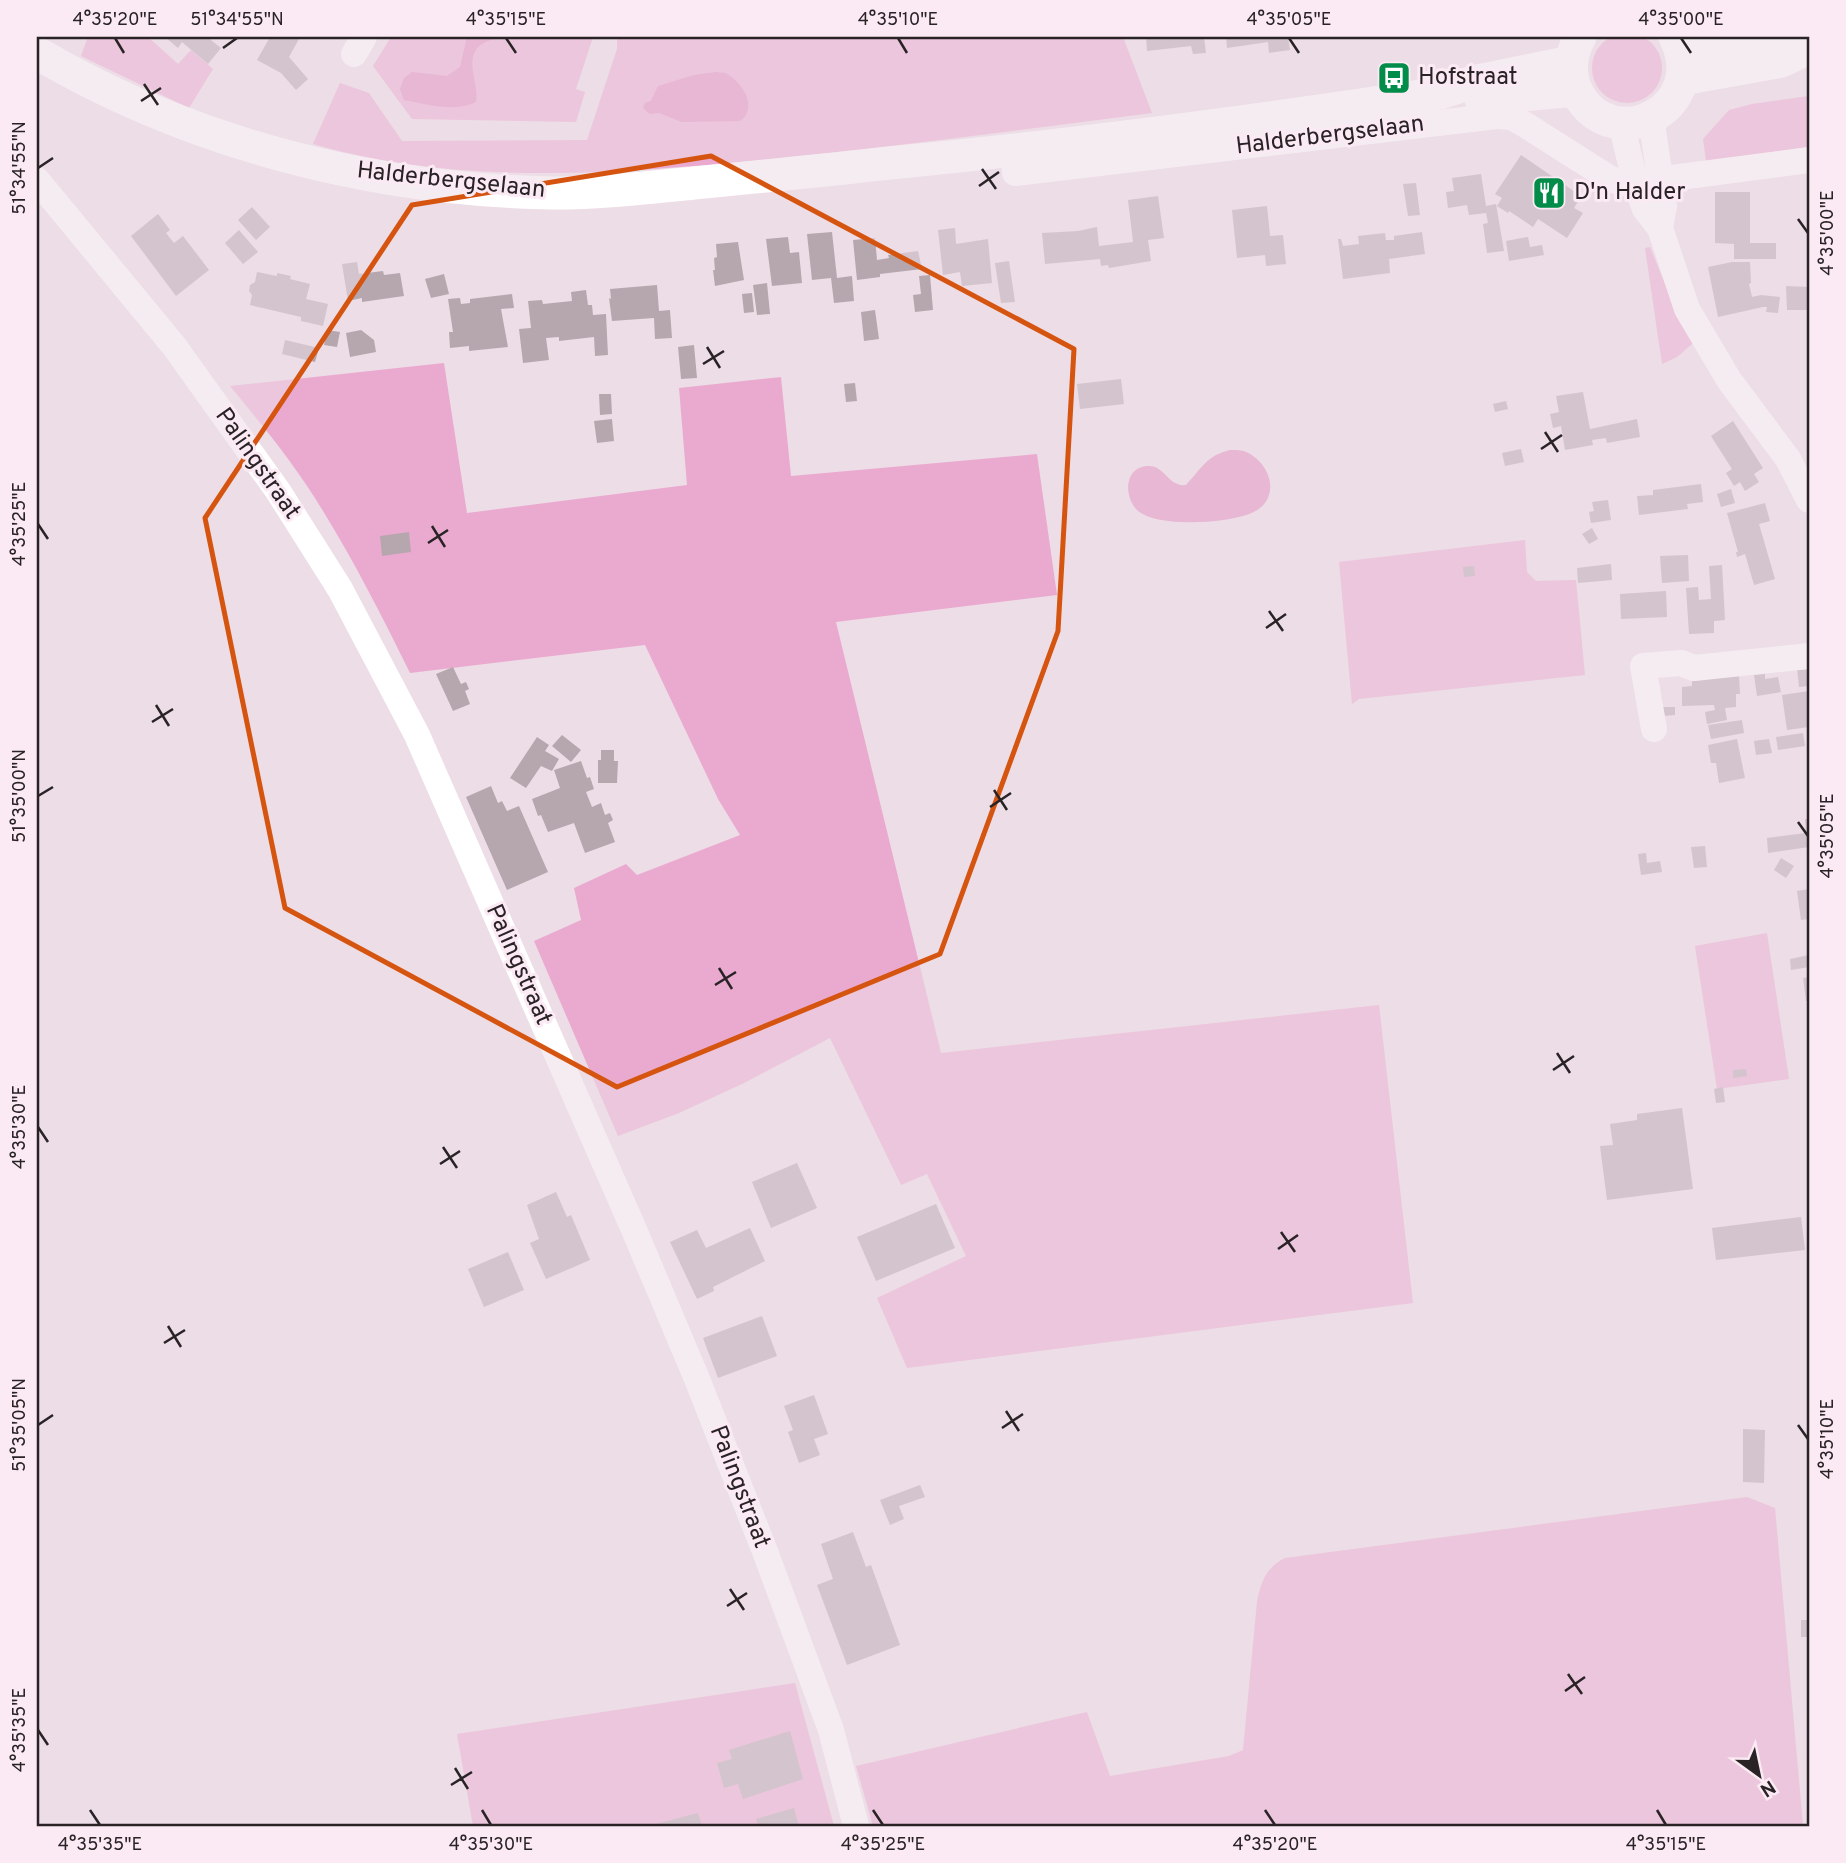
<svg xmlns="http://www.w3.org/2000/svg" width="1846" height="1863" viewBox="0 0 1846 1863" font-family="Overpass,sans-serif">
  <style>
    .green { fill: #eaaad0 }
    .water { fill: #df89be }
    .building { fill: #b6a7af }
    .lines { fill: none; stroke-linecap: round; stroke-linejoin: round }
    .minor { stroke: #fff; stroke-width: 26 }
    .major { stroke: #fff; stroke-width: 33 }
    .marked { fill: none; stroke: #d5540f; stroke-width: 5; stroke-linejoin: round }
    .ticks { fill: none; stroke: #292326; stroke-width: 2.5 }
    .labels { text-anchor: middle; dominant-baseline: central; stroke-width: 6; stroke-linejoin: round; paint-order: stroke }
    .poi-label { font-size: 24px; fill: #292326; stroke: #fbeaf3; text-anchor: start }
    .street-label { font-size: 24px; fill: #292326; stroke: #fbeaf3 }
    .neatline { fill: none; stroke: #292326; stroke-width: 2.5 }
    .ticks-label { font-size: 18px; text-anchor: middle; fill: #292326 }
  </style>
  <rect width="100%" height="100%" fill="#eddde6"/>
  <g class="green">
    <circle cx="1627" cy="68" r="35"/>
    <polygon points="88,37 148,37 178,64 191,50 213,69 189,108 81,56"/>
    <polygon points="391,37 593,37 576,89 585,92 576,122 412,119 373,66"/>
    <path d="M617 37H1123L1152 113C1022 130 892 147 762 160 614 174 457 186 313 144L340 83 369 93 402 141 587 140 617 49Z"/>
    <polygon points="1809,96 1809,158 1707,168 1703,139 1729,110 1752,104"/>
    <polygon points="1650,247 1670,296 1693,343 1677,357 1662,364 1645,248"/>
    <path d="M444 363 467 513 687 485 679 388 781 377 791 476 1037 454 1057 595 836 622 941 1053 1379 1005 1413 1303 907 1368 877 1298 966 1256 927 1174 901 1185 830 1038 742 1084 679 1113 618 1136 534 941 581 920 574 888 626 864 637 875 740 835 718 799 645 645 410 673C383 618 355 563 323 511 296 466 263 426 230 386Z"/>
    <polygon points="1525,540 1527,572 1536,581 1576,580 1585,675 1359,699 1352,704 1339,562"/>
    <polygon points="1767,933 1789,1079 1717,1089 1695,946"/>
    <path d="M1747 1497 1775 1508 1803 1826H873L856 1766 1087 1712 1110 1776 1229 1756 1243 1750 1257 1602C1261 1581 1266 1568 1285 1558Z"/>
    <polygon points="795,1683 834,1826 473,1826 457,1734"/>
  </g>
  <g class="water">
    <path d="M467 37H503C497 39 487 40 482 44 462 57 480 85 476 102 454 113 427 104 404 100L400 89 404 78 412 72 447 76 460 67Z"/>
    <path d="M716 72C720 73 724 72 727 74 742 82 759 108 740 121L682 122 659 113 650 114 643 108 645 103 651 101 658 86 694 75Z"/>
    <path d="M1230 450C1235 450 1242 450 1246 452 1273 464 1282 502 1249 514 1225 523 1159 528 1138 511 1123 497 1124 466 1149 466 1165 466 1168 487 1186 485 1202 468 1206 456 1230 450Z"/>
  </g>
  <g class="building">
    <polygon points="165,37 207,37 221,48 208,64 182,42 178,48"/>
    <polygon points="270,37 300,37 289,57 308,79 296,90 281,73 257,60"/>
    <polygon points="1146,37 1204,37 1206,53 1193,54 1191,46 1147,51"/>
    <polygon points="1226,37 1288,37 1290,50 1269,53 1268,42 1227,48"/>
    <polygon points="1521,155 1581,196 1574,208 1583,213 1567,238 1538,219 1533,227 1509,211 1508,213 1497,206 1502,198 1495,194"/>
    <polygon points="1481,174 1486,206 1496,204 1504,251 1487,253 1483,224 1488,223 1486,213 1469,215 1467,205 1448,208 1446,192 1454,191 1452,178"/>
    <polygon points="1416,183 1420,215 1408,216 1403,184"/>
    <polygon points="1715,192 1750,192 1750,243 1776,243 1776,259 1734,259 1734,244 1715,243"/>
    <polygon points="1158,196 1164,238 1148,240 1151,261 1109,268 1108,265 1101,266 1100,259 1045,264 1042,233 1078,231 1097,227 1099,246 1133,242 1128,200"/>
    <polygon points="1267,206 1270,236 1283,235 1286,264 1266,266 1265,255 1237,258 1232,210"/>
    <polygon points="252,207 270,227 256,240 238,220"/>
    <polygon points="158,214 170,230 166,233 174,243 183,236 209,270 176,296 131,236"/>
    <polygon points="955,228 956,244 988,239 992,283 962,286 960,272 943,275 938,230"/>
    <polygon points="239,230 258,252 243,264 225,243"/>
    <polygon points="832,232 837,278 852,276 854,301 834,303 831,278 812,280 807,234"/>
    <polygon points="1422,232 1425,254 1389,259 1390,273 1343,279 1338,239 1341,239 1343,246 1359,244 1358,236 1385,233 1386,240 1394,240 1394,236"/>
    <polygon points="788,237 790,253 799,252 802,283 772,286 766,239"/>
    <polygon points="1528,237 1530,247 1542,245 1544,255 1509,261 1506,241"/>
    <polygon points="875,238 877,260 889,258 888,255 918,251 922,269 880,274 880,277 857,280 853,240"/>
    <polygon points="738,242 744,280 715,286 713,270 715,270 714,258 717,257 716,244"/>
    <polygon points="1009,261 1015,302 1001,303 995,263"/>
    <polygon points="357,262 359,274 383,271 384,275 400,273 404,296 362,302 362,298 348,301 342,264"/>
    <polygon points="1732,262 1750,262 1751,283 1749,284 1752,297 1761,295 1780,297 1778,313 1766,312 1767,307 1763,307 1718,317 1708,267"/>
    <polygon points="257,272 277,276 277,273 291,276 290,279 310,284 306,299 328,304 323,326 301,321 301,317 250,305 252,295 249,291 250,285 255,282"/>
    <polygon points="444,274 449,294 431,298 425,279"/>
    <polygon points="930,275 933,310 915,312 913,295 921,294 919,276"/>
    <polygon points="767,283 770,314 757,315 753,285"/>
    <polygon points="657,285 659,311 670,310 672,338 655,339 654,318 612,321 609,298 611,299 610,289"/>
    <polygon points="1786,286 1809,287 1809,310 1787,310"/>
    <polygon points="586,290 588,305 592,305 593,315 606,314 608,355 595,356 594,337 559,341 559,337 546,338 549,360 523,363 519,329 531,328 528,301 542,300 543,304 572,301 571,292"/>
    <polygon points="752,293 754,312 744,313 742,294"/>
    <polygon points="512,294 514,308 501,309 508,347 469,351 469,346 450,348 449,332 453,332 448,299 460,298 461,304 470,303 470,299"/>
    <polygon points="875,310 879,339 864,341 861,312"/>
    <polygon points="327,330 340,332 337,347 324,345"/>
    <polygon points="361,330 374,340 376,352 350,357 346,333"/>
    <polygon points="285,340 319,348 315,362 282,354"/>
    <polygon points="694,345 697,378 681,379 678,347"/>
    <polygon points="1121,379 1124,404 1080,409 1077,384"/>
    <polygon points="855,383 857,401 846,402 844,384"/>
    <polygon points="1583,392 1590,429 1637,419 1640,437 1607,443 1606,438 1592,440 1593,445 1565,450 1561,426 1553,428 1550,414 1559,412 1556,396"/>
    <polygon points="599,394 611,394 612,414 600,415"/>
    <polygon points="1506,401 1508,409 1495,412 1493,404"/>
    <polygon points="612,419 614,441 597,443 594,421"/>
    <polygon points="1733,421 1763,468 1754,474 1759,482 1745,491 1740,482 1734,486 1726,473 1732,469 1711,436"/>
    <polygon points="1521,449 1524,462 1505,466 1502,453"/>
    <polygon points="1701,484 1703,502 1687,504 1688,509 1639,515 1637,496 1653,495 1653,490"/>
    <polygon points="1731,489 1735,503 1721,507 1717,494"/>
    <polygon points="1608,500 1611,520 1591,523 1589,512 1594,511 1592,502"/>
    <polygon points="1765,503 1770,521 1759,524 1775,579 1754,585 1745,554 1737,557 1736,552 1738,552 1727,513"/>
    <polygon points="1592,528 1598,539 1589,544 1582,534"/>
    <polygon points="409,532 411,552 382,556 380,536"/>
    <polygon points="1688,555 1689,581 1662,583 1660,556"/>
    <polygon points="1611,564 1612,580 1578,583 1577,568"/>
    <polygon points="1722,565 1725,620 1714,621 1714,633 1689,634 1686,588 1698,587 1699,600 1711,599 1709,566"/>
    <polygon points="1474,566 1475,576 1464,577 1463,567"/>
    <polygon points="1666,591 1667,617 1621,619 1620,594"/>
    <polygon points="453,667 461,684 466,682 469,689 465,691 470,704 453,711 436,674"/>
    <polygon points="1809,667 1809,686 1799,687 1797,668"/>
    <polygon points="1765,674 1765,679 1778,677 1781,692 1757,696 1754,675"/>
    <polygon points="1739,675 1740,694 1736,694 1736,707 1725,708 1727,720 1707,724 1705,712 1715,710 1714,705 1682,706 1682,687 1692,686 1692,676"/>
    <polygon points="1809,691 1809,727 1787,730 1782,695"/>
    <polygon points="1662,707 1675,707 1675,715 1662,716"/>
    <polygon points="1742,720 1744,733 1711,739 1708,725"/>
    <polygon points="1803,733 1805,746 1778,750 1776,737"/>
    <polygon points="562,735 581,750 571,762 552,746"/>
    <polygon points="537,737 549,745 545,751 559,759 552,771 541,766 526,788 510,778"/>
    <polygon points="1737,739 1745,778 1719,783 1716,763 1711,763 1708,745"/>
    <polygon points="1769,739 1772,753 1756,755 1754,741"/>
    <polygon points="601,750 614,750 614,761 618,761 617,783 598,783 598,760 601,760"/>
    <polygon points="581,761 587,778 590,777 594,789 586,792 592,807 601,803 605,815 610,813 613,820 608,823 615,842 585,853 574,823 548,832 541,815 538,816 532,799 560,788 554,770"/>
    <polygon points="491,786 498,803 502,801 507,811 519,806 548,872 507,890 466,797"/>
    <polygon points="1805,819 1809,819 1809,847 1768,853 1767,838 1806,833"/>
    <polygon points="1705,846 1707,867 1694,868 1691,847"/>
    <polygon points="1646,853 1647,863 1660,861 1662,872 1641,875 1638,854"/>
    <polygon points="1781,858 1794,866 1786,878 1774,870"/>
    <polygon points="1809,889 1809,919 1801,920 1797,891"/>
    <polygon points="1809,955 1809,967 1791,970 1790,959"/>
    <polygon points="1809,977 1809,1001 1806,1001 1803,978"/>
    <polygon points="1746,1069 1747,1076 1733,1078 1733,1070"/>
    <polygon points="1723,1087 1725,1102 1716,1103 1714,1089"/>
    <polygon points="1682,1108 1693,1189 1607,1200 1600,1146 1613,1145 1610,1124 1637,1120 1637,1114"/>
    <polygon points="797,1163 817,1208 771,1228 752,1182"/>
    <polygon points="556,1192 567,1217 571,1215 590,1260 546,1279 530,1243 539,1239 527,1205"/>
    <polygon points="936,1204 955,1248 876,1281 857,1237"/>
    <polygon points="1801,1217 1805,1250 1716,1260 1712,1228"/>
    <polygon points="750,1228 765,1261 713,1287 714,1291 697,1299 670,1242 697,1230 706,1248"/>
    <polygon points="508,1252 524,1290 484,1307 468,1269"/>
    <polygon points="762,1316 777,1356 718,1378 703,1338"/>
    <polygon points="814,1395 828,1434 814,1439 820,1455 799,1463 788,1432 793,1430 784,1406"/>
    <polygon points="1743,1429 1765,1430 1764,1483 1743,1482"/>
    <polygon points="920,1485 925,1497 899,1506 904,1519 890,1525 880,1500"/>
    <polygon points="853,1532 866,1567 871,1565 900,1645 847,1665 817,1585 833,1579 821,1544"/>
    <rect x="1801" y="1620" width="8" height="17"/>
    <polygon points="790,1731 803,1779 743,1799 738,1784 724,1788 717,1763 732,1759 729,1750"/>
    <polygon points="794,1808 799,1826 758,1826 756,1819"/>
    <polygon points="698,1813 702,1826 657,1826 656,1824"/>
  </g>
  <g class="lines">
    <g class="minor">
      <polyline points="354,54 364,37"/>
      <polyline points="1651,117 1664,206 1660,228"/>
      <polyline points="1621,122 1635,182 1645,209 1660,228 1687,309 1729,380 1788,459 1809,500"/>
      <polyline points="1013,151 1015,173 1497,116 1511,117 1524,124 1609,178 1621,183 1649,181 1809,160"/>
      <polyline points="37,180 174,346 278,491 340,589 417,735 635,1232 697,1379 766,1554 831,1730 856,1826"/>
      <polyline points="1654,729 1643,666 1681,663 1694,668 1809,656"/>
    </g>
    <g class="major">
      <path d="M1580 37C1570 55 1568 75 1578 94 1613 157 1711 109 1675 37"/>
      <polyline points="1680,47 1779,44"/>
      <path d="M37 53C192 144 373 190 553 193 603 193 654 187 704 182 766 176 828 170 890 163 1074 145 1258 121 1440 93L1473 82 1571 62"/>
      <polyline points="1682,79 1782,61 1809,48"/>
      <polyline points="1481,99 1576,90"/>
    </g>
  </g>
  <path d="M0 0H1846V1863H0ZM711 156 1074 349 1058 631 940 954 617 1087 285 908 205 518 412 205Z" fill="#eddde6" fill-opacity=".55" fill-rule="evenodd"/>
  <path class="marked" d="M711 156 1074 349 1058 631 940 954 617 1087 285 908 205 518 412 205Z"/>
  <path class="ticks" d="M115 38 124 53M506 38 516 53M898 38 907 53M1289 38 1299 53M1681 38 1691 53M223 48 237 38M144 84 158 105M141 101 161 88M38 168 53 158M982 169 996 189M979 186 999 172M1798 219 1808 233M707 347 720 368M703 364 724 351M1545 432 1558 452M1541 449 1562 435M38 524 48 539M432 526 445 547M428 543 448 530M1269 611 1283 631M1266 628 1286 614M156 705 169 726M152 722 173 709M994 790 1007 810M38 796 53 787M990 807 1011 793M1798 822 1808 836M719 968 732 989M715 985 736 972M1557 1053 1570 1073M1553 1070 1574 1056M38 1127 48 1142M443 1147 457 1168M440 1164 460 1151M1281 1232 1295 1252M1278 1249 1298 1235M168 1326 181 1347M164 1343 185 1330M1006 1411 1019 1431M38 1425 53 1415M1798 1425 1808 1439M1002 1428 1023 1414M730 1589 744 1610M727 1606 747 1593M1568 1674 1582 1694M1565 1691 1585 1677M38 1730 48 1745M455 1768 468 1789M451 1785 472 1772M90 1810 100 1825M482 1810 491 1825M873 1810 883 1825M1265 1810 1275 1825M1657 1810 1666 1825"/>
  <defs>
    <symbol id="bus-square" viewBox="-11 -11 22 22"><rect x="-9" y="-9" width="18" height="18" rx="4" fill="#018c4a" stroke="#fbeaf3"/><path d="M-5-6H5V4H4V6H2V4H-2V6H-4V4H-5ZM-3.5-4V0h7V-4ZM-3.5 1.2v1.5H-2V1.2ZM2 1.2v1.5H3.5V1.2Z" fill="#fff"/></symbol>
    <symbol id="restaurant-square" viewBox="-11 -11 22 22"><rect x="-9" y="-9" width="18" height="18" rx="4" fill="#018c4a" stroke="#fbeaf3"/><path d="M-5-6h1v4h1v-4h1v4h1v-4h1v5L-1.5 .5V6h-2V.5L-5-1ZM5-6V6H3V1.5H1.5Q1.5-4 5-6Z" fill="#fff"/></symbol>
  </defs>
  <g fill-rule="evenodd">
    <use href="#bus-square" x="1375" y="59" width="38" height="38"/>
    <use href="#restaurant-square" x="1530" y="174" width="38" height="38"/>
  </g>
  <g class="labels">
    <g class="poi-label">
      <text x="1418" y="78">Hofstraat</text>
      <text x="1574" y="193">D'n Halder</text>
    </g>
    <g class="street-label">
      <text transform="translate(1330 136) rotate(-7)">Halderbergselaan</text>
      <text transform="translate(451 181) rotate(6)">Halderbergselaan</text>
      <text transform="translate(257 464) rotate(55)">Palingstraat</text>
      <text transform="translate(518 965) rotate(66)">Palingstraat</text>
      <text transform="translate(739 1487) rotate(69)">Palingstraat</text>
    </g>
  </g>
  <rect width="1846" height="1863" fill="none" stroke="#fbeaf3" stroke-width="77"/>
  <g transform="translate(1759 1775) rotate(147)" stroke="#fbeaf3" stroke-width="5" paint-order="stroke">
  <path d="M0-5L12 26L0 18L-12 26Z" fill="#292326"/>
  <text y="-10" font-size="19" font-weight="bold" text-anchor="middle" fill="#292326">N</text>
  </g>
  <rect x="38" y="38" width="1770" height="1787" class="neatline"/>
  <g class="ticks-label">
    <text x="115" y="25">4°35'20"E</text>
    <text x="237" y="25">51°34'55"N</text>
    <text x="506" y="25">4°35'15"E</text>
    <text x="898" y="25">4°35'10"E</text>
    <text x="1289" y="25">4°35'05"E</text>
    <text x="1681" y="25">4°35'00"E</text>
    <text transform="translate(19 168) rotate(-90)" y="6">51°34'55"N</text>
    <text transform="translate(1827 233) rotate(-90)" y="6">4°35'00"E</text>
    <text transform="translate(19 524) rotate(-90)" y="6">4°35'25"E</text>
    <text transform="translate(19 796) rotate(-90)" y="6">51°35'00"N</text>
    <text transform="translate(1827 836) rotate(-90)" y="6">4°35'05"E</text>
    <text transform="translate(19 1127) rotate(-90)" y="6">4°35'30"E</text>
    <text transform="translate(19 1425) rotate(-90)" y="6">51°35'05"N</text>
    <text transform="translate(1827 1439) rotate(-90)" y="6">4°35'10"E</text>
    <text transform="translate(19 1730) rotate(-90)" y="6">4°35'35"E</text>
    <text x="100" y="1850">4°35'35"E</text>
    <text x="491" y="1850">4°35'30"E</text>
    <text x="883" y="1850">4°35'25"E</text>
    <text x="1275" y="1850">4°35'20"E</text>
    <text x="1666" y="1850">4°35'15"E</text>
  </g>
</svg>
